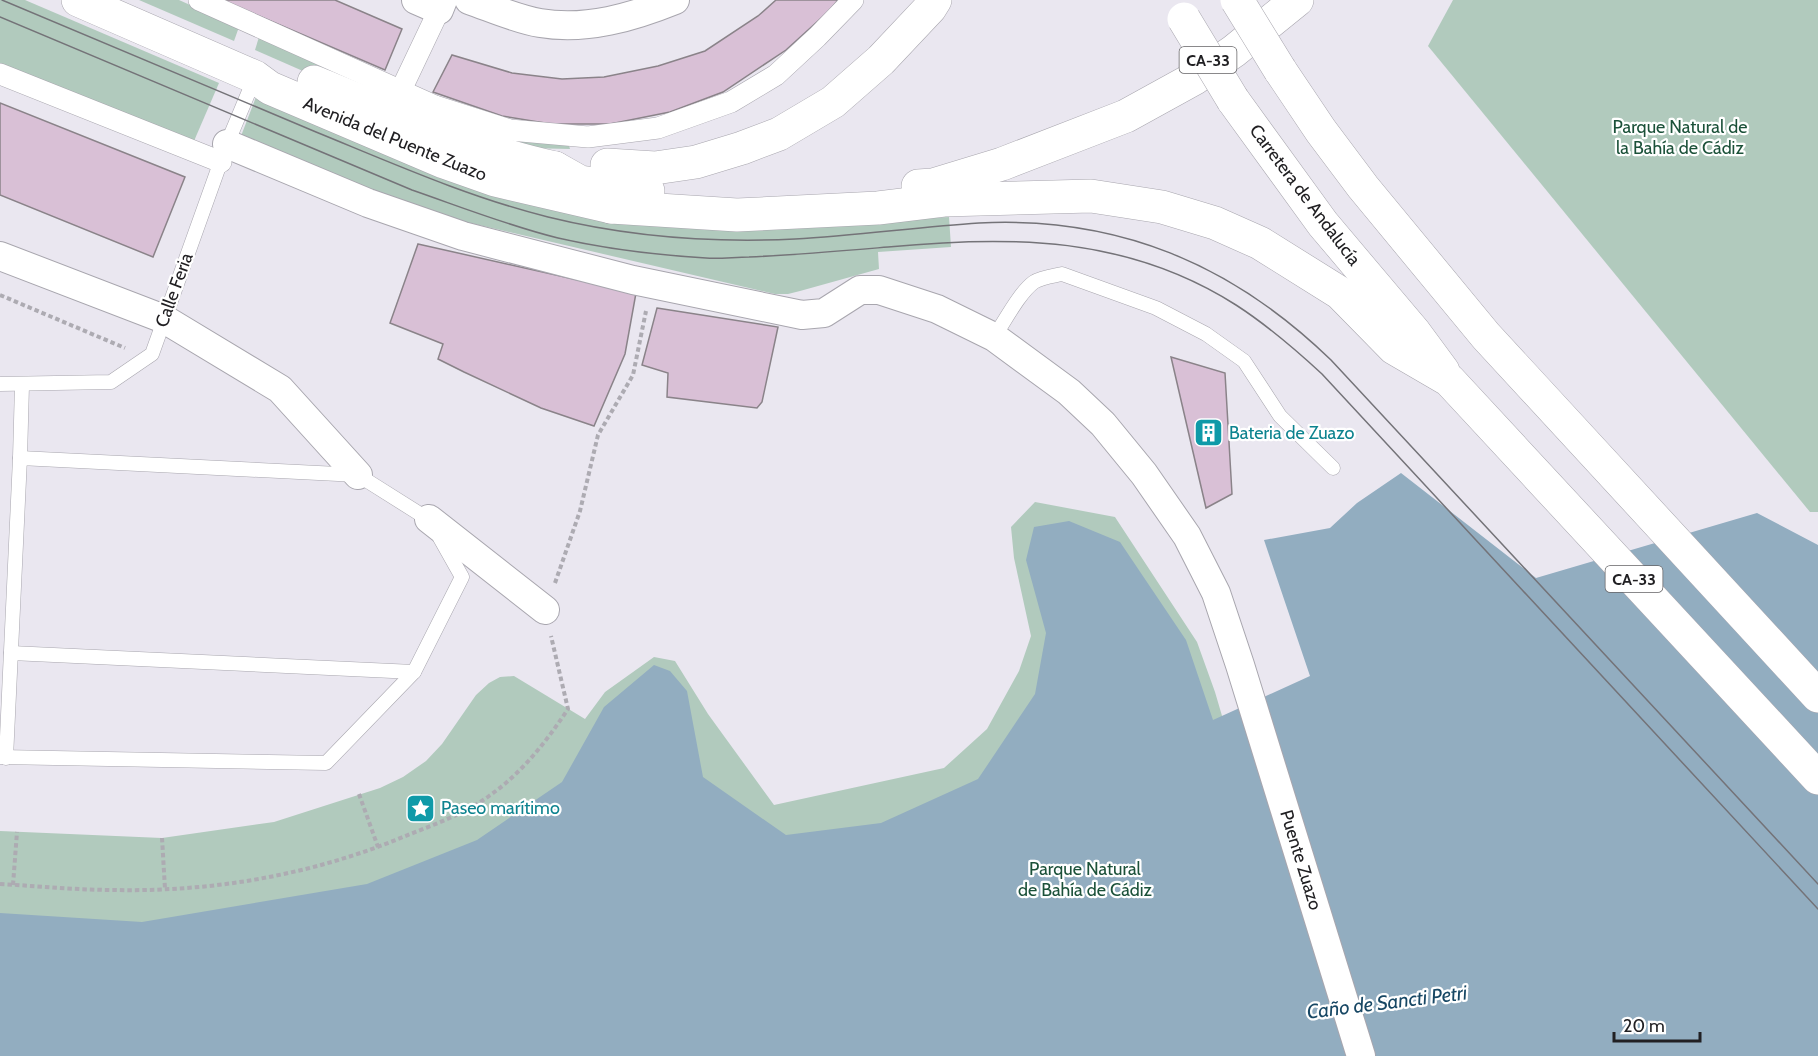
<svg xmlns="http://www.w3.org/2000/svg" width="1818" height="1056" viewBox="0 0 1818 1056" font-family="Cabin,sans-serif">
  <style>
    .green { fill: #b1cabd }
    .water { fill: #92adc0 }
    .building { fill: #d9c0d6; stroke: #8a8389; stroke-width: 1.5 }
    .lines { fill: none; stroke-linecap: round; stroke-linejoin: round }
    .service-casing { stroke: #a8a6ae; stroke-width: 15 }
    .pedestrian-casing { stroke: #a8a6ae; stroke-width: 22 }
    .minor-casing { stroke: #a8a6ae; stroke-width: 30 }
    .tertiary-casing { stroke: #a8a6ae; stroke-width: 34 }
    .motorway-casing { stroke: #a8a6ae; stroke-width: 34 }
    .path { stroke: #adabb2; stroke-width: 4; stroke-dasharray: 4.5 3; stroke-linecap: butt }
    .service { stroke: #fff; stroke-width: 14 }
    .pedestrian { stroke: #fff; stroke-width: 21 }
    .minor { stroke: #fff; stroke-width: 28 }
    .tertiary { stroke: #fff; stroke-width: 33 }
    .motorway { stroke: #fff; stroke-width: 33 }
    .tram { stroke: #747378; stroke-width: 1.5 }
    .motorway-bridge-casing { stroke: #a8a6ae; stroke-width: 34; stroke-linecap: butt }
    .motorway-bridge { stroke: #fff; stroke-width: 33 }
    .labels { text-anchor: middle; dominant-baseline: central; stroke-width: 4.5; stroke-linejoin: round; paint-order: stroke }
    .shield { fill: #fff; stroke: #646365; stroke-width: 1.5 }
    .shield-label { font-size: 16px; font-weight: bold; fill: #212023 }
    .park-label { font-size: 18px; fill: #1b5139; stroke: #fff }
    .street-label { font-size: 18px; fill: #212023; stroke: #fff }
    .culture-label { font-size: 18px; fill: #0d838f; stroke: #fff; text-anchor: start }
    .water-label { font-size: 20px; font-style: italic; fill: #174764; stroke: #fff }
  </style>
  <rect width="100%" height="100%" fill="#eae7f0"/>
  <g class="green">
    <polygon points="0,0 25,0 219,83 194,141 0,63"/>
    <polygon points="139,0 179,0 239,27 234,41"/>
    <polygon points="1453,0 1818,0 1818,512 1810,512 1428,46"/>
    <polygon points="259,37 568,142 570,149 527,148 401,114 255,50"/>
    <polygon points="256,97 715,228 949,217 951,247 878,252 879,269 800,291 788,294 775,294 423,212 241,136"/>
    <polygon points="1035,502 1115,517 1197,642 1215,692 1322,1056 0,1056 0,831 162,838 274,822 380,788 403,777 426,761 442,744 476,695 489,683 500,677 514,676 585,719 605,692 654,657 675,661 708,714 774,805 944,768 987,729 1019,671 1031,636 1014,558 1011,527"/>
  </g>
  <polygon class="water" points="1401,473 1536,578 1757,513 1818,545 1818,1056 0,1056 0,913 142,922 367,884 477,840 562,782 604,707 654,665 670,671 687,691 703,777 786,835 881,823 978,779 1035,694 1046,633 1026,560 1034,527 1069,521 1120,542 1186,640 1213,720 1310,676 1264,540 1330,528 1357,503"/>
  <g class="building">
    <polygon points="222,0 335,0 402,29 385,70"/>
    <polygon points="776,0 838,0 829,11 786,50 723,92 670,112 610,124 551,124 502,116 433,92 452,55 512,73 562,79 604,77 658,66 705,51 758,16"/>
    <polygon points="0,103 185,177 153,257 0,195"/>
    <polygon points="418,244 636,293 625,354 594,426 541,408 464,372 438,359 443,344 390,323"/>
    <polygon points="657,308 778,327 762,402 757,408 667,397 668,373 642,365"/>
    <polygon points="1171,357 1225,373 1232,494 1206,508"/>
  </g>
  <g class="lines">
    <defs>
      <g id="service">
        <path d="M994 337C1005 321 1019 293 1034 282 1042 277 1053 276 1062 274L1156 308 1206 334 1244 361 1280 416 1333 468"/>
        <polyline points="0,384 111,382 152,354 227,144 255,77"/>
        <polyline points="20,458 22,385"/>
        <polyline points="11,653 414,672"/>
        <polyline points="0,757 326,763 414,672 462,577 440,538"/>
        <polyline points="6,758 20,458 358,475 431,521"/>
      </g>
      <g id="pedestrian">
        <polyline points="199,0 435,106 510,130 588,137 658,128 731,102 776,75 817,37 853,0"/>
        <polyline points="0,74 221,162"/>
        <polyline points="401,90 439,10"/>
      </g>
      <g id="minor">
        <polyline points="416,0 439,10 443,0"/>
        <path d="M469 0C492 8 516 19 540 23 586 31 633 17 675 0"/>
        <polyline points="227,144 368,203 463,236 633,280 802,315 824,313 860,290 879,290 937,309 994,337 1069,392 1103,424 1144,474 1187,536 1216,593 1240,665 1361,1056"/>
        <polyline points="0,256 164,319 280,389 358,475"/>
        <polyline points="429,519 545,610"/>
      </g>
      <g id="tertiary">
        <polyline points="78,0 255,77 270,88 444,162 495,180 611,207"/>
        <path d="M314 82C393 114 471 150 555 168"/>
      </g>
      <g id="motorway">
        <polyline points="1280,70 1321,131 1363,187 1486,336 1818,696"/>
        <polyline points="1233,100 1323,224 1415,333 1443,371"/>
        <polyline points="607,165 655,168 696,162 742,148 779,134 833,102 881,60 930,8 935,0"/>
        <polyline points="555,168 580,182 648,191"/>
        <polyline points="918,186 933,185 1002,164 1126,116 1195,78 1234,51 1297,0"/>
        <polyline points="611,207 737,215 878,208 944,200 1091,196 1162,207 1215,223 1260,243 1340,293 1394,348 1449,380 1818,778"/>
      </g>
    </defs>
    <use href="#service" class="service-casing"/>
    <use href="#pedestrian" class="pedestrian-casing"/>
    <use href="#minor" class="minor-casing"/>
    <use href="#tertiary" class="tertiary-casing"/>
    <use href="#motorway" class="motorway-casing"/>
    <g class="path">
      <polyline points="0,295 125,348"/>
      <polyline points="555,583 580,511 598,435 633,375 646,311"/>
      <polyline points="359,794 378,847"/>
      <polyline points="162,838 165,889"/>
      <path d="M0 884C38 886 76 890 114 890 213 892 311 875 403 837 432 825 463 815 489 796 522 773 546 742 568 709L551 636"/>
      <polyline points="13,885 17,832"/>
    </g>
    <use href="#service" class="service"/>
    <use href="#pedestrian" class="pedestrian"/>
    <use href="#minor" class="minor"/>
    <use href="#tertiary" class="tertiary"/>
    <use href="#motorway" class="motorway"/>
    <g class="tram">
      <path d="M2 0C106 44 211 88 316 132 392 163 468 197 548 217 629 237 712 243 795 239 856 236 917 227 979 223 1118 216 1232 264 1331 360L1818 884"/>
      <path d="M0 17 412 190C461 207 509 226 558 238 606 249 657 255 706 258 720 259 735 257 749 257 796 255 841 251 888 247 1011 235 1128 236 1236 305 1267 325 1295 349 1322 374L1818 909"/>
    </g>
    <defs>
      <g id="motorway-bridge">
        <polyline points="1237,0 1280,70"/>
        <polyline points="1184,19 1233,100"/>
      </g>
    </defs>
    <use href="#motorway-bridge" class="motorway-bridge-casing"/>
    <use href="#motorway-bridge" class="motorway-bridge"/>
  </g>
  <defs>
    <symbol id="building-square" viewBox="-11 -11 22 22"><rect x="-9" y="-9" width="18" height="18" rx="4" fill="#0f9aa8" stroke="#fff"/><path d="M-4-6H4V6H1V3H-1V6H-4ZM-2.5-4.3h1.7v1.8h-1.7ZM.8-4.3h1.7v1.8H.8ZM-2.5-1h1.7V.8h-1.7ZM.8-1h1.7V.8H.8Z" fill="#fff"/></symbol>
    <symbol id="sight-square" viewBox="-11 -11 22 22"><rect x="-9" y="-9" width="18" height="18" rx="4" fill="#0f9aa8" stroke="#fff"/><path d="M0-6L1.8-2.2L6-1.7L2.9 1.2L3.7 5.4L0 3.3L-3.7 5.4L-2.9 1.2L-6-1.7L-1.8-2.2Z" fill="#fff"/></symbol>
  </defs>
  <g fill-rule="evenodd">
    <use href="#building-square" x="1192" y="416" width="33" height="33"/>
    <use href="#sight-square" x="404" y="792" width="33" height="33"/>
  </g>
  <g class="labels">
    <g class="shield">
      <rect x="1179.5" y="47" width="57" height="26" rx="4.5"/>
      <rect x="1605.5" y="566" width="57" height="26" rx="4.5"/>
    </g>
    <g class="shield-label">
      <text x="1208" y="60">CA-33</text>
      <text x="1634" y="579">CA-33</text>
    </g>
    <g class="park-label">
      <text x="1680" y="127">Parque Natural de<tspan x="1680" dy="21">la Bahía de Cádiz</tspan></text>
      <text x="1085" y="869">Parque Natural<tspan x="1085" dy="21">de Bahía de Cádiz</tspan></text>
    </g>
    <g class="street-label">
      <text transform="translate(395 139) rotate(22)">Avenida del Puente Zuazo</text>
      <text transform="translate(1305 195) rotate(53)">Carretera de Andalucía</text>
      <text transform="translate(174 290) rotate(-70)">Calle Feria</text>
      <text transform="translate(1301 860) rotate(73)">Puente Zuazo</text>
    </g>
    <g class="culture-label">
      <text x="1229" y="433">Bateria de Zuazo</text>
      <text x="441" y="808">Paseo marítimo</text>
    </g>
    <g class="water-label">
      <text transform="translate(1387 1002) rotate(-7)">Caño de Sancti Petri</text>
    </g>
  </g>
  <path d="M1614 1032v9h86v-9" fill="none" stroke="#212023" stroke-width="3"/>
  <text x="1623" y="1032" font-size="18" fill="#212023" stroke="#ffffff" stroke-width="4.5" paint-order="stroke">20 m</text>
</svg>
